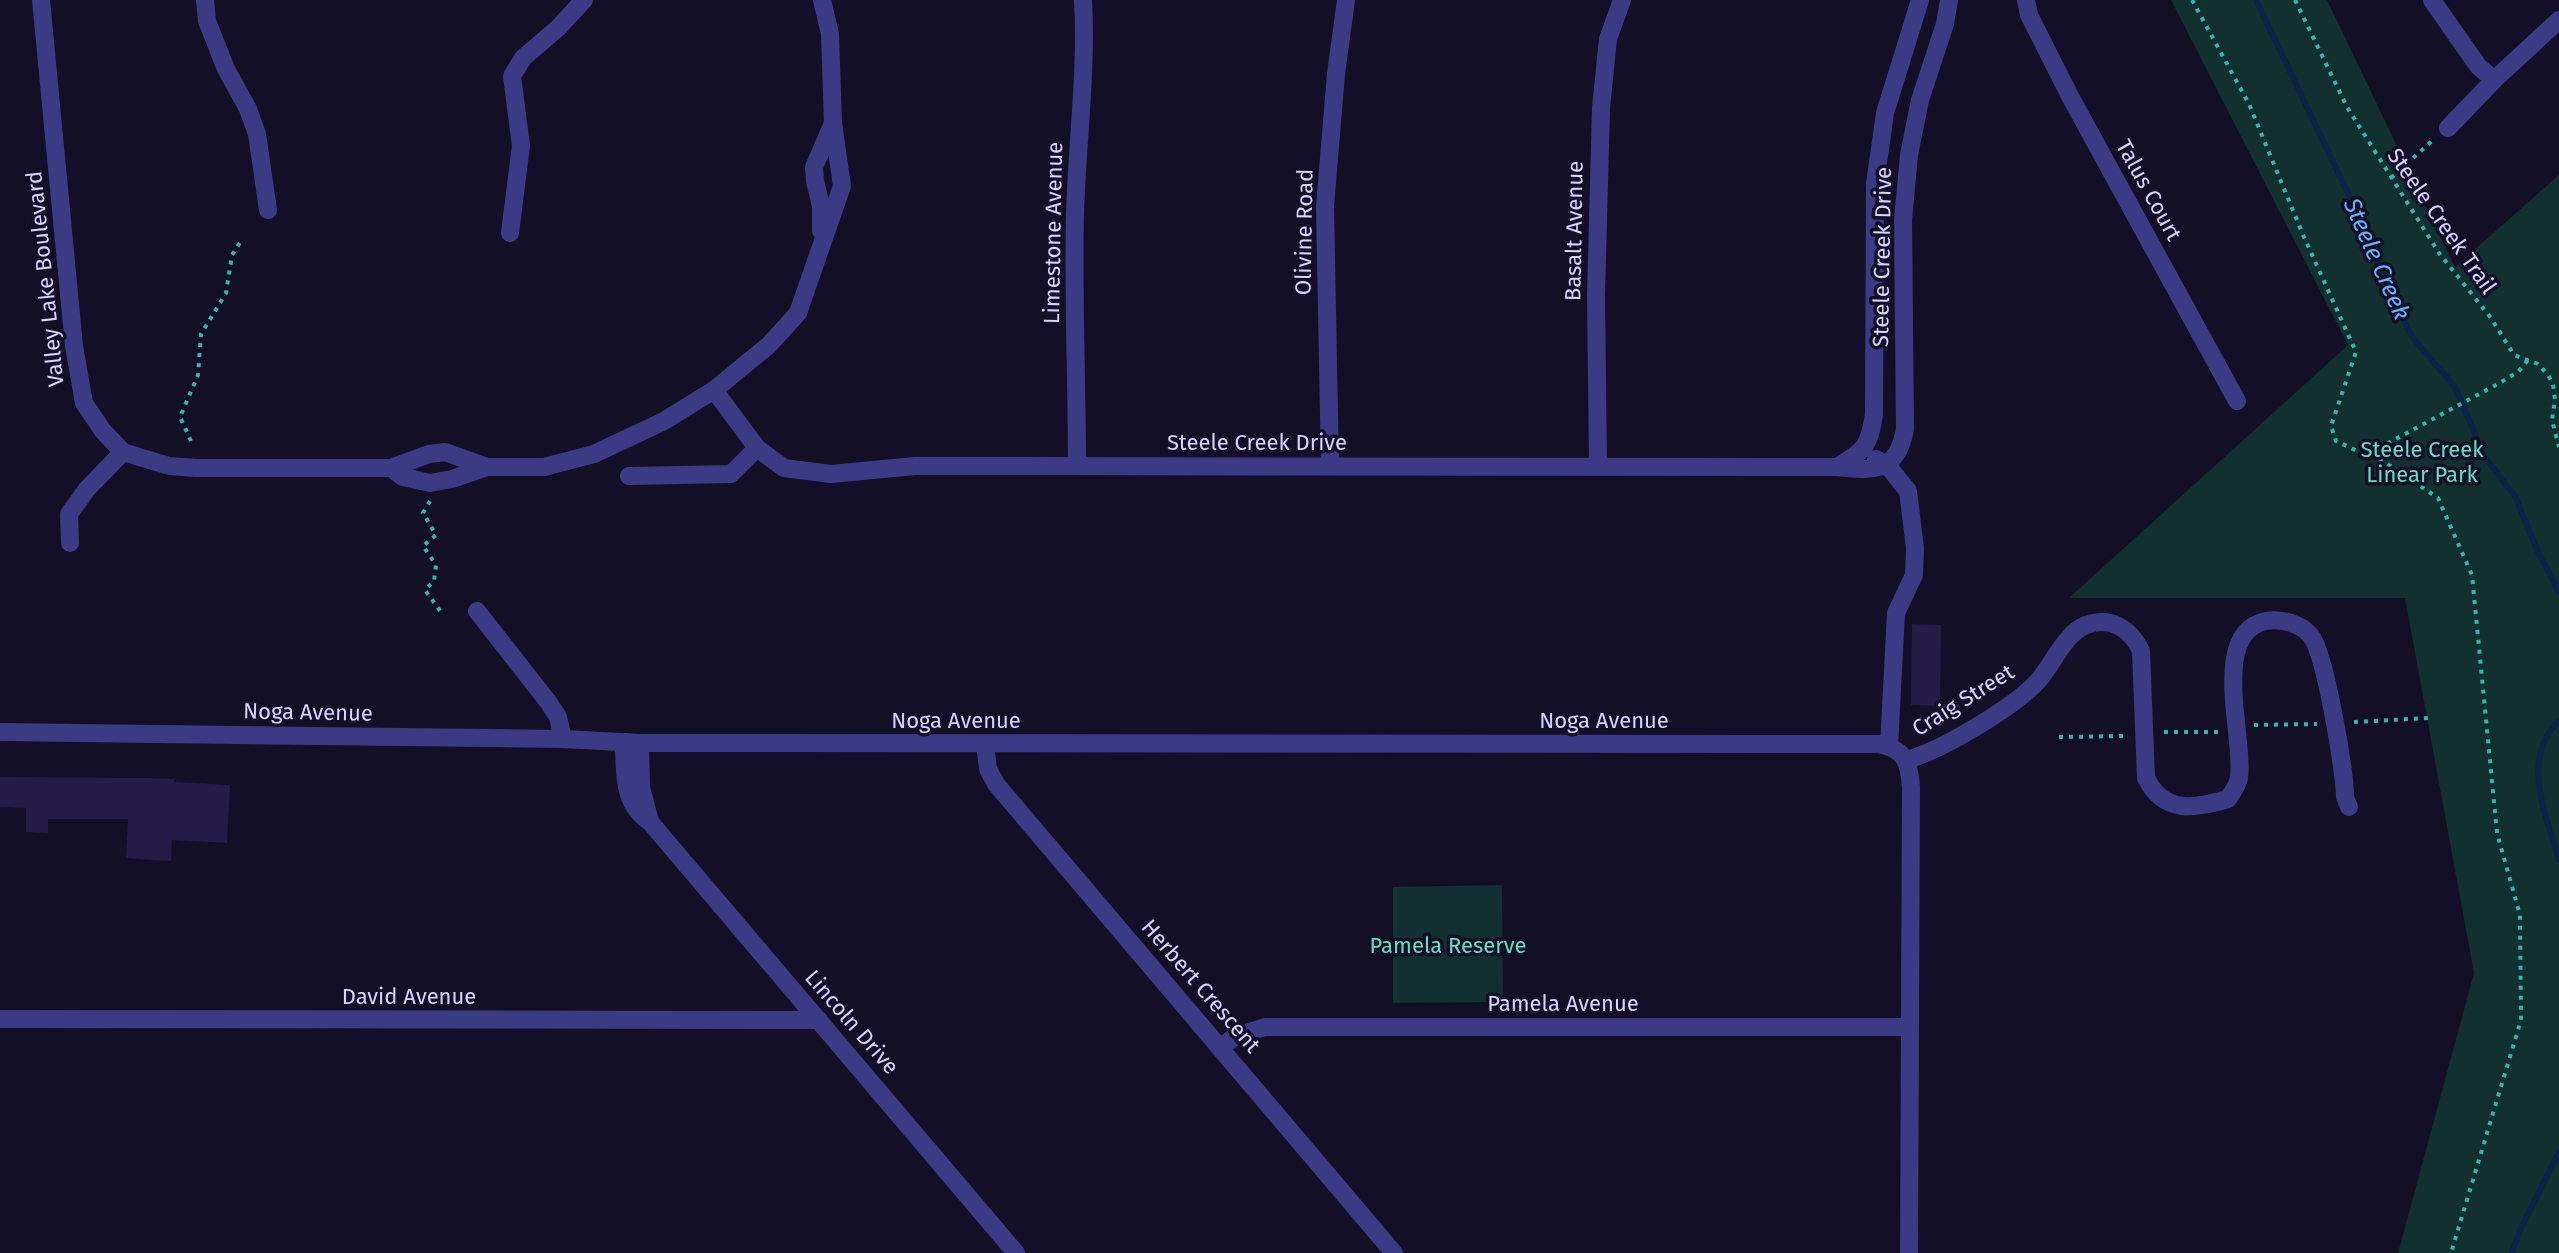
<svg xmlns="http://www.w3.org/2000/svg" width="2559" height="1253" viewBox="0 0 2559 1253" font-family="'Fira Sans',sans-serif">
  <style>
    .green { fill: #12302f }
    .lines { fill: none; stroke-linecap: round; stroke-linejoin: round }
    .stream { stroke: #0c2248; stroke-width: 6 }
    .building { fill: #241b47 }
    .path { stroke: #2fb8b0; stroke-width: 4; stroke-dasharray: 4 6; stroke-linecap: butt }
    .minor { stroke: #3d3a85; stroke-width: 18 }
    .labels { text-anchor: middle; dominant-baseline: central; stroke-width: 7; stroke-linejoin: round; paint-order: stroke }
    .street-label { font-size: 22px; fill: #d9d4ff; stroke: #130f26 }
    .park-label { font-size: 22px; fill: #5fe0c0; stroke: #130f26 }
    .water-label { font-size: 24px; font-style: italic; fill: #62b6ff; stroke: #130f26 }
  </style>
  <rect width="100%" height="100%" fill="#130f26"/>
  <g class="green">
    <polygon points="2171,0 2327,0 2455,267 2559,175 2559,1253 2398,1253 2474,973 2405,598 2069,598 2348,345"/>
    <polygon points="1502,885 1503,1002 1393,1003 1393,887"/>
  </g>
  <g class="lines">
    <g class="stream">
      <polyline points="2256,0 2365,229 2389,292 2413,338 2455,387 2484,456 2515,496 2537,550 2559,592"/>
      <path d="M2559 721C2520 757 2546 816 2559 860"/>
      <polyline points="2512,1253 2521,1228 2559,1152"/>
    </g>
  </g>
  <g class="building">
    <polygon points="1912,624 1941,625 1940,706 1911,705"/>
    <polygon points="0,777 150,778 174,779 174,782 230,785 227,843 172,840 171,861 151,860 126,858 128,819 48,819 48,833 26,832 26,808 0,807"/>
  </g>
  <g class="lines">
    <g class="path">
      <polyline points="2192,0 2249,104 2304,237 2356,352 2331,426 2336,441 2366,455 2496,385 2518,372 2528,360"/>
      <polyline points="2295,0 2347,107 2439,253 2491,318 2514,355 2538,364 2548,375 2553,384 2555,400 2552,420 2559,447"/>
      <polyline points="2391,178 2433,140"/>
      <polyline points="191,441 180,417 198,375 201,334 226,293 232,255 243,238"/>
      <polyline points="2371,453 2438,498 2472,575 2497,833 2520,915 2521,1020 2451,1253"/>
      <polyline points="430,501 423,513 436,535 423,546 436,565 434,581 425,590 441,612"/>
      <polyline points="2354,722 2428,718"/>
      <polyline points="2254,725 2317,724"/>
      <polyline points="2164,732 2220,732"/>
      <polyline points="2059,737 2125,736"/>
    </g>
    <g class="minor">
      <polyline points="41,0 74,346 84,403 103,431 123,452 169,466 196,468 391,468 429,454 445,452 487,467"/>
      <polyline points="205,0 207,21 226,69 248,109 257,134 268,210"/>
      <polyline points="2026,0 2029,15 2072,100 2237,401"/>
      <polyline points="2432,0 2478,66 2494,80"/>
      <polyline points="2448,128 2494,80 2559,20"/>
      <polyline points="821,231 821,206 815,181 814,167 833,123"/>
      <polyline points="510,233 521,146 512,76 523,58 558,28 584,0"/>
      <path d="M714 390 757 448 784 468 831 474 915 466 1837 467C1874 471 1897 473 1905 429L1903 220 1909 155 1920 100 1945 24 1949 0"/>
      <polyline points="1876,459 1887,465 1908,491 1915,548 1914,575 1896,613 1889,746"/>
      <path d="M1077 466C1077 382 1073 298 1075 214 1077 143 1087 71 1083 0"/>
      <polyline points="1330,466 1325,206 1336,74 1346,0"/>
      <polyline points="1598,466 1596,295 1601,108 1608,39 1622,0"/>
      <path d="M1837 467C1865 450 1869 447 1874 414L1875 184 1885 113 1920 0"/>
      <polyline points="391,468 403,477 430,483 452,479 487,467 544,467 594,454 664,421 714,390 769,345 798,313 842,186 833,123 830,34 822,0"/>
      <polyline points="629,476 731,474 757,448"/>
      <polyline points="70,543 69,514 87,489 123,452"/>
      <polyline points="477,611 549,703 558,717 563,739"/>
      <path d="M0 732 563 739 640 743 1879 744C1906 750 1909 762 1911 787L1909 1253"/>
      <path d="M624 742C625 772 622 804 650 822L1016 1253"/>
      <polyline points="640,743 641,787 650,822"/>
      <polyline points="985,744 988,769 996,784 1394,1253"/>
      <path d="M1906 760C1941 751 2014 707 2038 681 2053 664 2065 633 2086 625 2111 616 2131 629 2141 651L2146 778C2164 814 2194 809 2228 799 2232 793 2238 785 2239 778 2245 739 2209 632 2266 621 2281 618 2302 624 2311 636 2325 653 2345 772 2345 797L2349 807"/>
      <polyline points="0,1019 819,1020"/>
      <polyline points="1221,1047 1236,1036 1265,1027 1910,1027"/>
    </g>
  </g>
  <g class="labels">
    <g class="street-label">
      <text transform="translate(2149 190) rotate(61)">Talus Court</text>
      <text transform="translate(2442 221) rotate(55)">Steele Creek Trail</text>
      <text transform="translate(1574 231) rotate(-89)">Basalt Avenue</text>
      <text transform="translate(1304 232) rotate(-89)">Olivine Road</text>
      <text transform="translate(1053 233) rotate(-89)">Limestone Avenue</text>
      <text transform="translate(1882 257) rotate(-89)">Steele Creek Drive</text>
      <text transform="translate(45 279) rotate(-96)">Valley Lake Boulevard</text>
      <text x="1257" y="442">Steele Creek Drive</text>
      <text transform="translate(1963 700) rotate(-32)">Craig Street</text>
      <text transform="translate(308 712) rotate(1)">Noga Avenue</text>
      <text x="956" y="720">Noga Avenue</text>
      <text x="1604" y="720">Noga Avenue</text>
      <text transform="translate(1201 986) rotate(49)">Herbert Crescent</text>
      <text x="409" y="996">David Avenue</text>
      <text x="1563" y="1003">Pamela Avenue</text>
      <text transform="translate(852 1022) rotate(49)">Lincoln Drive</text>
    </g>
    <g class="park-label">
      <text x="2422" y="449">Steele Creek<tspan x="2422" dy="25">Linear Park</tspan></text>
      <text x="1448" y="945">Pamela Reserve</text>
    </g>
    <g class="water-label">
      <text transform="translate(2377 259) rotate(66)">Steele Creek</text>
    </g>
  </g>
</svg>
